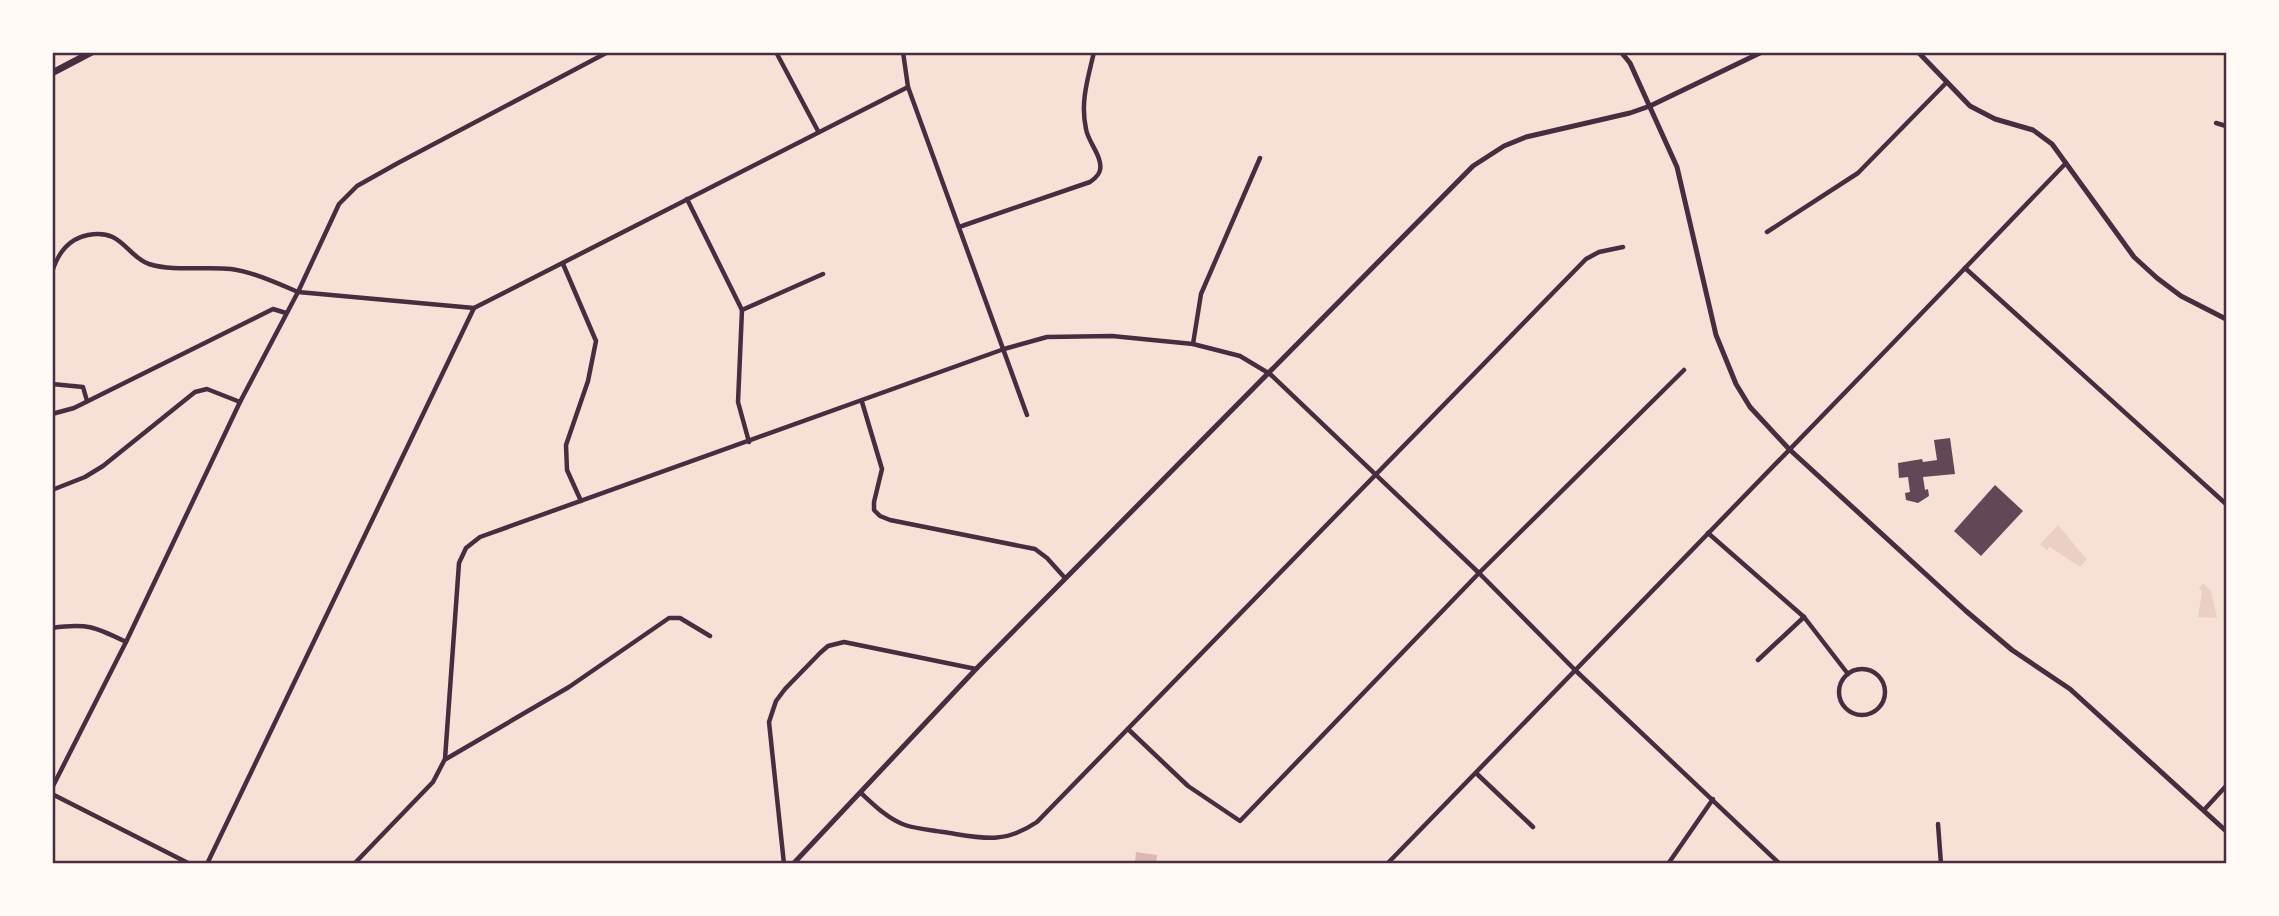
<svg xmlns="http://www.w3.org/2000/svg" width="2279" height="916" viewBox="0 0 2279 916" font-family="Overpass,sans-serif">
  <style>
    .green { fill: #ebcfc5 }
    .water { fill: #dcb8b0 }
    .building { fill: #644757 }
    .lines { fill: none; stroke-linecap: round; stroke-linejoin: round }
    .minor { stroke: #4a2c40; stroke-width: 4.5 }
    .tertiary { stroke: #4a2c40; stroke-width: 5 }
    .primary { stroke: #4a2c40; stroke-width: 7 }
    .neatline { fill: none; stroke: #4a2c40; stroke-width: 2.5 }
  </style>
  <rect width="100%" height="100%" fill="#f7e1d7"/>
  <g class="green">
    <path d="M2058 525C2068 536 2076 548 2087 559L2080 567 2050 547 2047 550 2040 544Z"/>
    <polygon points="2203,583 2211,591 2217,618 2198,617 2202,592 2199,588"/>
  </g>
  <polygon class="water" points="1136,852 1157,855 1156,863 1135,862"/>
  <g class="building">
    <polygon points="1950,438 1955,474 1923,477 1925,490 1928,489 1929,496 1918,503 1906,500 1905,493 1910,492 1908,477 1899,478 1898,463 1922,459 1923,462 1937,460 1934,440"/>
    <polygon points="1995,485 2023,511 1981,556 1954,531"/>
  </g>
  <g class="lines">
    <g class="minor">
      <polyline points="776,52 818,131"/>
      <polyline points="903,52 908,87 1027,415"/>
      <polyline points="2216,123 2226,126"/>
      <polyline points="687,199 742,310 738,402 749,442"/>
      <path d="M959 227 1090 182C1094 179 1099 176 1100 170 1103 157 1088 142 1086 129 1080 102 1088 78 1094 52"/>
      <polyline points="1767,232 1858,173 1947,82"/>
      <polyline points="563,264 596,341 588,381 566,445 567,470 581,501"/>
      <polyline points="1965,268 2226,504"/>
      <path d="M52 272C58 253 68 239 88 235 122 228 126 256 149 264 174 272 205 266 231 269 253 272 277 283 298 292L474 308"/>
      <polyline points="742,310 823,274"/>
      <polyline points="1193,344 1201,294 1260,158"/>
      <polyline points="52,384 83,387 87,401"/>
      <polyline points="862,402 882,469 874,502 874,510 880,516 890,520 1035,549 1047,558 1065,578"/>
      <polyline points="52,414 74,408 273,309 286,313"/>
      <polyline points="52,490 85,477 103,466 195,392 207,389 240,402"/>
      <polyline points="1708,533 1804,617 1848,674"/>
      <path d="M52 628C88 623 95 627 126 642"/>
      <polyline points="1758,660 1804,617"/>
      <circle cx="1862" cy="692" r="23"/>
      <polyline points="1129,730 1188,786 1240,821 1479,573 1684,370"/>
      <polyline points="446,759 569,687 669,618 680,618 710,636"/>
      <polyline points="1476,773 1533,827"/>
      <polyline points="52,788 126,642 240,402 298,292 339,204 357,186 398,163 608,52"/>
      <path d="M861 793C874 805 888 819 905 825 917 829 931 830 943 832 982 838 1003 845 1037 822L1586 259 1599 252 1623 247"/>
      <polyline points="52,794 190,864"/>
      <polyline points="2204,810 2226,786"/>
      <polyline points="1938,824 1941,864"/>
      <polyline points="207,864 474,308 908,87"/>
      <polyline points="354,864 433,782 445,759 459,563 466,548 480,537 1004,349 1047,337 1112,336 1193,344 1240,356 1270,374 1479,573 1575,670 1780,864"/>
      <polyline points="784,864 769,722 776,701 785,689 820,653 828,646 844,642 976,669"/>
      <polyline points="1387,864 1893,343 2066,163"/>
      <polyline points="1668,864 1713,799"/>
    </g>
    <g class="tertiary">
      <polyline points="1621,52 1630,63 1677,167 1716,335 1736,384 1750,407 1789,449 1966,611 2012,650 2070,689 2226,831"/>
      <polyline points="1918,52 1970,106 1995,119 2033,130 2052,144 2134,257 2157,278 2181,296 2226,319"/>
      <polyline points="793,864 976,669 1473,166 1504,146 1526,137 1630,113 1650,106 1762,52"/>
    </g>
    <polyline class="primary" points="52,73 92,52"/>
  </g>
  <rect width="2279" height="916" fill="none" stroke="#fffaf5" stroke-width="108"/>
  <rect x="54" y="54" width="2171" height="808" class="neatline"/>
</svg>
